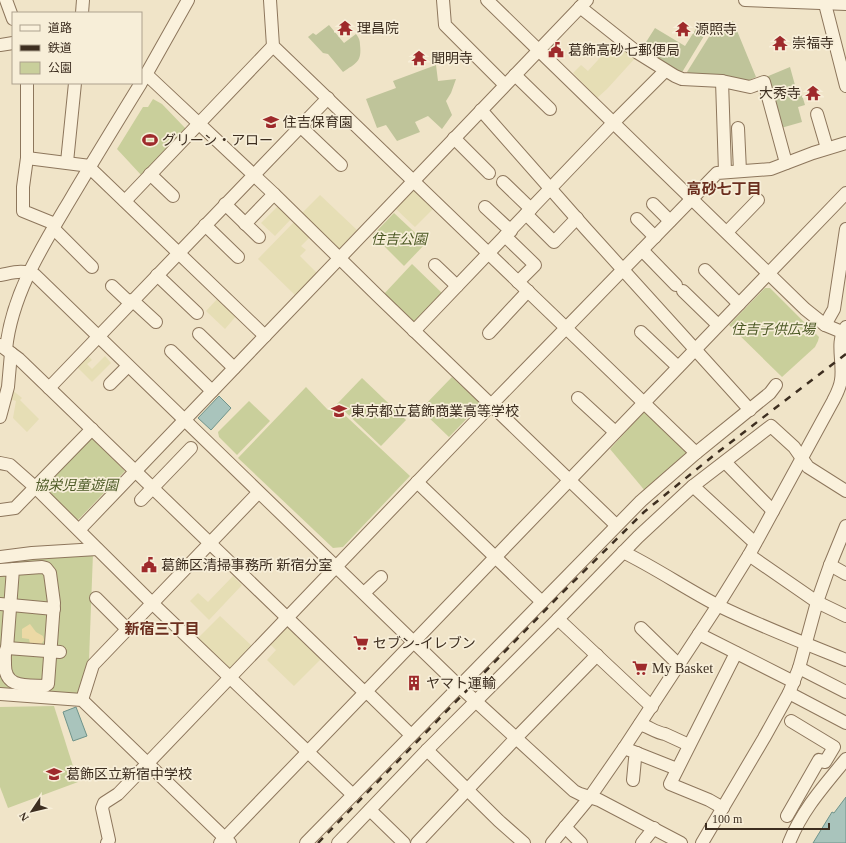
<svg xmlns="http://www.w3.org/2000/svg" width="846" height="843" viewBox="0 0 846 843" font-family="'Times New Roman','Noto Sans JP',serif">
  <style>
    .farmland { fill: #e6deb5 }
    .green { fill: #c9cf9b }
    .sand { fill: #ecd9a5 }
    .cemetery { fill: #bfc49a }
    .water { fill: #a9c4bc; stroke: #6f938a }
    .lines { fill: none; stroke-linecap: round; stroke-linejoin: round }
    .minor-casing { stroke: #8d765c; stroke-width: 14 }
    .minor { stroke: #faf1dc; stroke-width: 12 }
    .rail { stroke: #3d2e20; stroke-width: 2.5; stroke-dasharray: 7 7; stroke-linecap: butt }
    .labels { text-anchor: middle; dominant-baseline: central; stroke-width: 3.5; stroke-linejoin: round; paint-order: stroke }
    .poi-label { font-size: 14px; fill: #3d2e20; stroke: #f7eed8; text-anchor: start }
    .park-label { font-size: 14px; font-style: italic; fill: #4d5a26; stroke: #f7eed8 }
    .neighbourhood-label { font-size: 15px; font-weight: bold; fill: #6b2e1e; stroke: #f7eed8 }
  </style>
  <rect width="100%" height="100%" fill="#f0e4c8"/>
  <g class="farmland">
    <polygon points="616,40 637,56 607,89 597,98 573,73 581,65 588,71"/>
    <polygon points="416,189 435,207 415,227 396,209 413,190"/>
    <polygon points="320,195 357,230 338,250 301,214"/>
    <polygon points="279,205 292,218 275,236 261,223"/>
    <polygon points="295,221 311,236 301,246 306,250 300,256 317,273 295,295 258,259"/>
    <polygon points="219,297 237,315 225,329 206,311"/>
    <polygon points="87,355 92,360 87,364 92,369 105,356 111,363 92,382 76,366"/>
    <polygon points="11,389 22,398 20,400 39,419 27,432 13,418 16,401 10,399"/>
    <polygon points="233,576 242,585 209,620 190,601 198,593 208,602"/>
    <polygon points="220,616 253,647 230,670 198,638"/>
    <polygon points="288,626 321,659 294,686 267,660 276,650 270,644"/>
  </g>
  <g class="green">
    <polygon points="153,99 162,104 186,129 142,176 117,149 143,107 148,107"/>
    <polygon points="394,213 426,243 404,266 373,235"/>
    <polygon points="412,264 443,294 414,324 383,295"/>
    <polygon points="765,288 770,288 819,337 818,341 815,347 782,377 729,325"/>
    <polygon points="452,377 481,404 449,437 425,414 426,413 422,408"/>
    <polygon points="362,378 406,420 381,446 337,404"/>
    <polygon points="306,387 328,410 334,405 410,476 343,547 333,548 238,458"/>
    <polygon points="249,401 270,421 237,455 219,437 218,432"/>
    <polygon points="649,412 689,451 646,492 610,449 643,413"/>
    <polygon points="88,438 92,438 125,471 77,521 42,488"/>
    <polygon points="93,553 89,660 79,694 75,697 0,691 0,561"/>
    <polygon points="54,706 78,782 8,808 0,787 0,707"/>
  </g>
  <polygon class="sand" points="30,624 36,632 43,636 44,640 41,645 30,644 29,639 22,638 22,629"/>
  <g class="cemetery">
    <polygon points="733,21 756,77 748,81 710,74 689,74 687,72 712,32"/>
    <polygon points="699,24 707,31 681,74 641,50 655,28 685,46"/>
    <path d="M329 25 344 43 356 34C359 38 360 40 360 45 362 62 356 63 343 72L328 54 323 53 308 37 313 33 316 35Z"/>
    <polygon points="436,65 438,81 456,79 451,93 446,101 452,115 442,129 428,116 415,122 420,132 397,141 386,125 377,128 366,99 396,88 393,81"/>
    <polygon points="790,67 798,96 802,95 805,105 798,107 802,122 781,128 766,77"/>
  </g>
  <g class="water">
    <polygon points="219,396 231,408 211,430 198,418"/>
    <polygon points="76,707 87,736 73,741 63,712"/>
    <polygon points="846,797 846,843 813,843 832,812 834,813"/>
  </g>
  <g class="lines">
    <defs>
      <g id="minor">
        <polyline points="6,0 13,19"/>
        <polyline points="270,0 273,46 696,453"/>
        <polyline points="443,0 445,25 505,85"/>
        <polyline points="487,0 805,309 825,325 842,332"/>
        <polyline points="745,0 846,4"/>
        <polyline points="824,0 846,86"/>
        <polyline points="580,7 638,53 675,76 682,79 722,81 750,87 764,82 786,163"/>
        <polyline points="82,13 83,0"/>
        <polyline points="0,45 13,43"/>
        <polyline points="146,74 274,194 378,296 616,525"/>
        <polyline points="515,75 550,109"/>
        <polyline points="143,80 188,0"/>
        <polyline points="722,81 725,172"/>
        <polyline points="27,83 27,158 23,187 23,211 55,224"/>
        <polyline points="481,110 586,229 750,410"/>
        <polyline points="817,114 827,148"/>
        <polyline points="300,126 341,165"/>
        <polyline points="738,128 740,171"/>
        <polyline points="454,138 489,173"/>
        <polyline points="27,158 90,166"/>
        <polyline points="67,162 75,83"/>
        <polyline points="89,167 265,336"/>
        <polyline points="150,174 173,196"/>
        <polyline points="503,182 531,209"/>
        <polyline points="125,201 273,46"/>
        <polyline points="225,204 259,237"/>
        <polyline points="653,204 670,221"/>
        <polyline points="485,207 511,231"/>
        <polyline points="526,214 554,242 577,218"/>
        <polyline points="637,219 655,237"/>
        <polyline points="245,224 274,194"/>
        <polyline points="205,225 238,257"/>
        <polyline points="53,228 92,267"/>
        <polyline points="727,232 758,200"/>
        <polyline points="505,236 535,265 518,282"/>
        <polyline points="642,250 676,285"/>
        <polyline points="435,265 457,286"/>
        <polyline points="705,270 739,304"/>
        <path d="M0 275C12 273 23 269 35 275L459 686 574 791 580 794 599 800 681 843"/>
        <polyline points="157,275 197,313"/>
        <polyline points="112,286 130,303"/>
        <polyline points="683,291 718,325"/>
        <polyline points="132,300 156,322"/>
        <polyline points="825,325 834,309 846,229"/>
        <polyline points="414,331 613,123 665,71"/>
        <polyline points="641,332 678,367"/>
        <polyline points="489,333 528,291"/>
        <polyline points="199,334 234,368"/>
        <polyline points="0,345 19,359 360,688 371,696 411,735"/>
        <path d="M6 349C12 294 42 247 70 200 93 161 117 122 141 83"/>
        <polyline points="171,351 212,391"/>
        <polyline points="110,384 128,366"/>
        <polyline points="49,388 328,98"/>
        <polyline points="578,398 615,432"/>
        <polyline points="0,417 8,387 11,353"/>
        <polyline points="725,462 773,511"/>
        <polyline points="0,463 10,465 36,488 152,603 353,795"/>
        <polyline points="417,482 542,602"/>
        <polyline points="693,486 755,543"/>
        <polyline points="141,500 191,448"/>
        <polyline points="0,510 15,508 92,429"/>
        <polyline points="79,530 587,0"/>
        <path d="M623 552C656 568 686 589 719 606 760 626 804 643 846 660"/>
        <polyline points="749,555 817,602 846,616"/>
        <polyline points="0,557 32,553 97,549"/>
        <polyline points="830,565 846,574"/>
        <path d="M0 570 42 567 46 568 50 573 54 603 48 684 45 686C27 685 4 689 5 663 5 658 4 652 7 648L13 569"/>
        <polyline points="364,593 381,577"/>
        <polyline points="96,598 127,629"/>
        <polyline points="0,604 54,609"/>
        <polyline points="558,619 652,707"/>
        <polyline points="641,628 679,665"/>
        <polyline points="699,634 794,682"/>
        <polyline points="7,648 60,652"/>
        <polyline points="799,668 846,692"/>
        <polyline points="789,693 846,723"/>
        <polyline points="0,694 82,700 230,843"/>
        <polyline points="82,700 93,665 258,493"/>
        <path d="M640 724C649 727 657 733 665 734L689 745"/>
        <polyline points="624,748 677,769"/>
        <polyline points="427,750 499,821 524,843"/>
        <polyline points="633,780 635,759 637,753"/>
        <polyline points="723,808 709,800 670,784 736,653"/>
        <polyline points="370,810 404,843"/>
        <polyline points="787,816 819,760 825,762 834,747 791,721"/>
        <polyline points="565,827 581,843"/>
        <polyline points="107,843 109,840 102,808 104,803 118,794 147,764 491,405 717,173 771,169 813,153 846,143"/>
        <polyline points="220,843 846,193"/>
        <polyline points="306,843 641,501 696,453 770,393 776,385"/>
        <polyline points="338,843 427,750 558,619 638,537 693,486 771,426 794,447 808,467 846,491"/>
        <polyline points="417,843 516,738 597,655"/>
        <path d="M552 843 590 797 624 748 718 605 749 555 833 401C836 395 840 388 841 380 844 363 835 341 846 327"/>
        <polyline points="642,843 654,828"/>
        <polyline points="702,843 764,738 789,693 799,668 817,602 830,565 846,526"/>
        <path d="M789 843C802 810 824 786 846 759"/>
      </g>
    </defs>
    <use href="#minor" class="minor-casing"/>
    <use href="#minor" class="minor"/>
    <polyline class="rail" points="318,843 559,596 644,512 718,452 846,354"/>
  </g>
  <defs>
    <symbol id="temple-bare" viewBox="-9 -9 18 18"><path d="M0-6L5-2H3V0L6.5 2.5H4V6H1.5V3h-3V6H-4V2.5H-6.5L-3 0V-2H-5Z" fill="#9e2a2b" stroke="#f7eed8" stroke-width="2.5" paint-order="stroke"/></symbol>
    <symbol id="civic-bare" viewBox="-9 -9 18 18"><path d="M-.6-6.5H3V-4.5H.6V-3L4-1V1h2V6H-6V1h2V-1L-.6-3ZM-1.2 2.5V6h2.4V2.5Z" fill="#9e2a2b" stroke="#f7eed8" stroke-width="2.5" paint-order="stroke"/></symbol>
    <symbol id="school-bare" viewBox="-9 -9 18 18"><path d="M0-5L7-2L0 1L-7-2ZM-4 1L0 2.5L4 1V4Q0 6-4 4Z" fill="#9e2a2b" stroke="#f7eed8" stroke-width="2.5" paint-order="stroke"/></symbol>
    <symbol id="stadium-bare" viewBox="-9 -9 18 18"><path d="M0-5a6.5 5 0 1 0 0 10a6.5 5 0 1 0 0-10ZM-3.5-1.8h7v3.6h-7Z" fill="#9e2a2b" stroke="#f7eed8" stroke-width="2.5" paint-order="stroke"/></symbol>
    <symbol id="supermarket-bare" viewBox="-9 -9 18 18"><path d="M-6-5.5h2.5l.6 2H6L4.5 2H-2.5L-4.4-4H-6ZM-1.5 3.2a1.3 1.3 0 1 0 .1 0ZM3 3.2a1.3 1.3 0 1 0 .1 0Z" fill="#9e2a2b" stroke="#f7eed8" stroke-width="2.5" paint-order="stroke"/></symbol>
    <symbol id="building-bare" viewBox="-9 -9 18 18"><path d="M-4-6H4V6H1V3H-1V6H-4ZM-2.5-4.3h1.7v1.8h-1.7ZM.8-4.3h1.7v1.8H.8ZM-2.5-1h1.7V.8h-1.7ZM.8-1h1.7V.8H.8Z" fill="#9e2a2b" stroke="#f7eed8" stroke-width="2.5" paint-order="stroke"/></symbol>
  </defs>
  <g fill-rule="evenodd">
    <use href="#temple-bare" x="334" y="17" width="22" height="22"/>
    <use href="#temple-bare" x="672" y="18" width="22" height="22"/>
    <use href="#temple-bare" x="769" y="32" width="22" height="22"/>
    <use href="#civic-bare" x="545" y="39" width="22" height="22"/>
    <use href="#temple-bare" x="408" y="47" width="22" height="22"/>
    <use href="#temple-bare" x="802" y="82" width="22" height="22"/>
    <use href="#school-bare" x="260" y="111" width="22" height="22"/>
    <use href="#stadium-bare" x="139" y="129" width="22" height="22"/>
    <use href="#school-bare" x="328" y="400" width="22" height="22"/>
    <use href="#civic-bare" x="138" y="554" width="22" height="22"/>
    <use href="#supermarket-bare" x="350" y="632" width="22" height="22"/>
    <use href="#supermarket-bare" x="629" y="657" width="22" height="22"/>
    <use href="#building-bare" x="403" y="672" width="22" height="22"/>
    <use href="#school-bare" x="43" y="763" width="22" height="22"/>
  </g>
  <g class="labels">
    <g class="poi-label">
      <text x="357" y="28">理昌院</text>
      <text x="695" y="29">源照寺</text>
      <text x="792" y="43">崇福寺</text>
      <text x="568" y="50">葛飾高砂七郵便局</text>
      <text x="431" y="58">聞明寺</text>
      <text x="801" y="93" text-anchor="end">大秀寺</text>
      <text x="283" y="122">住吉保育園</text>
      <text x="162" y="140">グリーン・アロー</text>
      <text x="351" y="411">東京都立葛飾商業高等学校</text>
      <text x="161" y="565">葛飾区清掃事務所 新宿分室</text>
      <text x="373" y="643">セブン-イレブン</text>
      <text x="652" y="668">My Basket</text>
      <text x="426" y="683">ヤマト運輸</text>
      <text x="66" y="774">葛飾区立新宿中学校</text>
    </g>
    <g class="park-label">
      <text x="399" y="239">住吉公園</text>
      <text x="773" y="329">住吉子供広場</text>
      <text x="76" y="485">協栄児童遊園</text>
    </g>
    <g class="neighbourhood-label">
      <text x="724" y="189">高砂七丁目</text>
      <text x="162" y="629">新宿三丁目</text>
    </g>
  </g>
  <rect x="12" y="12" width="130" height="72" fill="#f7eed8" stroke="#ada18e"/>
  <rect x="20" y="25" width="20" height="6" fill="#faf1dc" stroke="#ada18e"/>
  <text x="48" y="32" font-size="12" fill="#3d2e20">道路</text>
  <rect x="20" y="45" width="20" height="6" fill="#3d2e20" stroke="#ada18e"/>
  <text x="48" y="52" font-size="12" fill="#3d2e20">鉄道</text>
  <rect x="20" y="62" width="20" height="12" fill="#c9cf9b" stroke="#ada18e"/>
  <text x="48" y="72" font-size="12" fill="#3d2e20">公園</text>
  <g transform="translate(32 811) rotate(235)" stroke="#f7eed8" stroke-width="3" paint-order="stroke">
  <path d="M0-3L7 15L0 10L-7 15Z" fill="#3d2e20"/>
  <text y="-6" font-size="11" font-weight="bold" text-anchor="middle" fill="#3d2e20">N</text>
  </g>
  <path d="M706 823v6h123v-6" fill="none" stroke="#3d2e20" stroke-width="2"/>
  <text x="712" y="823" font-size="12" fill="#3d2e20" stroke="#f7eed8" stroke-width="3" paint-order="stroke">100 m</text>
</svg>
